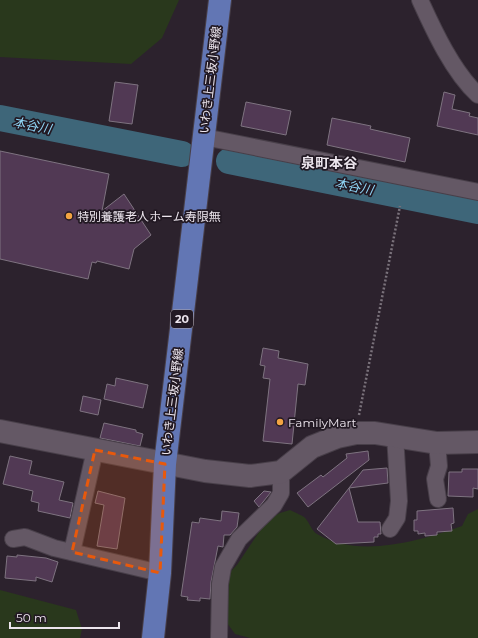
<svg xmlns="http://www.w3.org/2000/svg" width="478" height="638" viewBox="0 0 478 638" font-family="Montserrat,'Noto Sans JP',sans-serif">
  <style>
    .green { fill: #29381c }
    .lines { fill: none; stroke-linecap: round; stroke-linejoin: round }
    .river { stroke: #3e6679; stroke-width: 26 }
    .building { fill: #513954; stroke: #7e7380 }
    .street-casing { stroke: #483f49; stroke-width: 18 }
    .secondary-casing { stroke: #483f49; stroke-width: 24 }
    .primary-casing { stroke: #483f49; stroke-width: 24 }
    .path { stroke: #7a727b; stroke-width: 2.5; stroke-dasharray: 2 2; stroke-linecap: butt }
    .street { stroke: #645865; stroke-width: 16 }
    .secondary { stroke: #645865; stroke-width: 22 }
    .primary { stroke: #6276b4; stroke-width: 22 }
    .marked { fill: #e8590c; fill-opacity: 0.2; stroke: #e8590c; stroke-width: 3; stroke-dasharray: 8 5; stroke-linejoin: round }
    .poi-dot { fill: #f3a442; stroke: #221923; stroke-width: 1.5 }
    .labels { text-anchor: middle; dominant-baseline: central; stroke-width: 3.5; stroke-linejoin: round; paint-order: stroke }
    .shield { fill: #221923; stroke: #afa8b0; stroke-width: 1 }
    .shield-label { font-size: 11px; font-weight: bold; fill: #ece5ed }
    .street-label { font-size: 12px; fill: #ece5ed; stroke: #221923 }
    .poi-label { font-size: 12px; fill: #ece5ed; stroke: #221923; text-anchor: start }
    .water-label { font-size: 13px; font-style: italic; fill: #8fd5f6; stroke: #221923 }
    .quarter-label { font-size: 14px; font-weight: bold; fill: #ece5ed; stroke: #221923 }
  </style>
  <rect width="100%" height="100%" fill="#2c222d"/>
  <g class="green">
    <polygon points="0,0 179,0 162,38 131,64 0,57"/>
    <path d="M478 509V638H250L235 634 227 623V600L230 572 237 565 267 520 280 513 290 510C295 513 303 515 306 519 310 524 312 531 317 534 358 559 420 541 462 526L468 514Z"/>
    <polygon points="0,590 76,610 82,629 80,638 0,638"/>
  </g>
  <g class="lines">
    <g class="river">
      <polyline points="0,118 182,154"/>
      <polyline points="229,161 478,211"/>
    </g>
  </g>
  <g class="building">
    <polygon points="115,82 138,85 132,124 109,121"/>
    <polygon points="444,92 455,95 452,109 470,113 469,116 478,118 478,135 437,126"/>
    <polygon points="246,102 291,111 286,135 241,126"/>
    <polygon points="332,118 371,126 370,129 410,138 405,162 327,145"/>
    <polygon points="0,151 109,174 102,211 124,194 151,235 134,249 129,269 97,261 96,263 92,262 88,279 0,259"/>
    <polygon points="263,348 279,351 278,358 308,364 305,385 298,384 292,444 263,441 270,379 263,378 265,366 260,365"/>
    <polygon points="116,378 148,385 143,408 104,399 107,384 115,386"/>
    <polygon points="83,396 101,400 98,415 80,411"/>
    <polygon points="104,423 136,430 136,432 143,434 140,446 100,438"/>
    <polygon points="368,451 369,460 308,507 297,493 321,475 323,477 347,458 346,454"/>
    <polygon points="10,456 32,461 29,474 64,482 59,500 73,503 70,518 38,511 39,503 31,501 33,491 3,484"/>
    <polygon points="387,468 388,483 349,488 363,470"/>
    <polygon points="462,469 478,469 478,489 473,488 473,497 448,496 449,472 462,472"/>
    <polygon points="349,488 358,522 380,522 381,534 378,534 378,537 374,537 374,542 336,544 317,529"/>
    <polygon points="98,491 125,498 117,549 97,546 104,505 95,503"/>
    <polygon points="264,491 271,492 259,507 254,501"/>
    <polygon points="453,508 454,523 451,524 452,531 437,532 437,535 425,536 425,533 418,534 418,531 414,531 414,520 417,520 417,511"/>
    <polygon points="222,511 239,513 237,527 230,535 224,535 223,547 218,546 211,582 210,599 200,598 200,601 187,600 188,597 181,596 192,522 199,523 200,518 221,521"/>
    <polygon points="17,555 46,558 58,562 52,582 36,577 36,581 5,578 7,556 17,557"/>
  </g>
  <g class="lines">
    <defs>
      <g id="street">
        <path d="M420 0C434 31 453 72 478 95"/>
        <polyline points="204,137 478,192"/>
        <polyline points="437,443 439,466 435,479 438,499"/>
        <polyline points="390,529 397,518 399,501 395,435"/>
        <polyline points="13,539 25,537 54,548 160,573"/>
        <polyline points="72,552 95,450"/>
        <polyline points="219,638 220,584 223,567 239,539 274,505 281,493 281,472"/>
      </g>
      <polyline id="secondary" points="0,431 205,471 250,476 281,472 312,447 337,437 356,433 375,433 437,443 478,442"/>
      <polyline id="primary" points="153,638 160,573 165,464 220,0"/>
    </defs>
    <use href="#street" class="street-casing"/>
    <use href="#secondary" class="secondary-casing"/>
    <use href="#primary" class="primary-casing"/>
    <polyline class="path" points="359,415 400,206"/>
    <use href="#street" class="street"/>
    <use href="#secondary" class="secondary"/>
    <use href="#primary" class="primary"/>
  </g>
  <path class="marked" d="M95 450 165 464 160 573 72 552Z"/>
  <g class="poi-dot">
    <circle cx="69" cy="216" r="4"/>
    <circle cx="280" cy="422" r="4"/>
  </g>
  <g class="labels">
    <rect class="shield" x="171" y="310" width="22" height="18" rx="3"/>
    <g class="shield-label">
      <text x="182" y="319">20</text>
    </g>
    <g class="street-label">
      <text transform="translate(210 80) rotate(-83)">いわき上三坂小野線</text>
      <text transform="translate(172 402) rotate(-83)">いわき上三坂小野線</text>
    </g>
    <g class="poi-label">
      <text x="77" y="216">特別養護老人ホーム寿限無</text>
      <text x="288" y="422">FamilyMart</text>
    </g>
    <g class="water-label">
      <text transform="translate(32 125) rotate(11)">本谷川</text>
      <text transform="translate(354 186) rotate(11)">本谷川</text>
    </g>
    <g class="quarter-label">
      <text x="329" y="163">泉町本谷</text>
    </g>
  </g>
  <path d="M10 622v6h109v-6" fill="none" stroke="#ece5ed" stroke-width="2"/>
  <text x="16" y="622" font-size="12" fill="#ece5ed" stroke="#221923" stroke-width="3" paint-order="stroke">50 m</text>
</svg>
